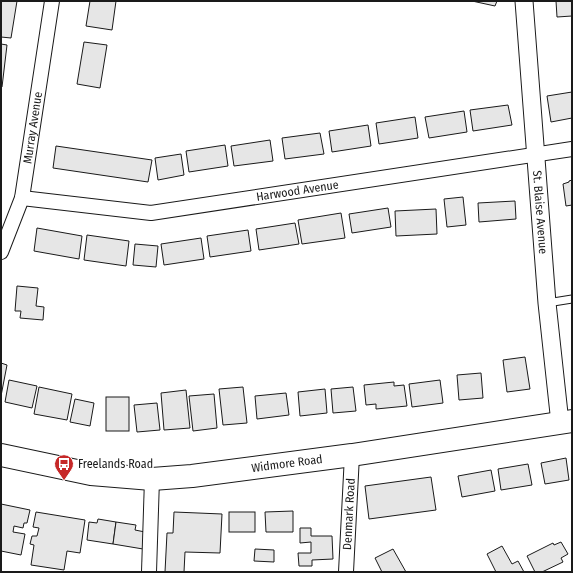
<svg xmlns="http://www.w3.org/2000/svg" width="573" height="573" viewBox="0 0 573 573" font-family="'Fira Sans Condensed',sans-serif">
  <style>
    .building { fill: #e6e6e6; stroke: #1a1a1a }
    .lines { fill: none; stroke-linecap: round; stroke-linejoin: round }
    .service-casing { stroke: #1a1a1a; stroke-width: 9 }
    .minor-casing { stroke: #1a1a1a; stroke-width: 16 }
    .tertiary-casing { stroke: #1a1a1a; stroke-width: 19 }
    .primary-casing { stroke: #1a1a1a; stroke-width: 24 }
    .service { stroke: #fff; stroke-width: 7 }
    .minor { stroke: #fff; stroke-width: 14 }
    .tertiary { stroke: #fff; stroke-width: 17 }
    .primary { stroke: #fff; stroke-width: 22 }
    .labels { text-anchor: middle; dominant-baseline: central; stroke-width: 3; stroke-linejoin: round; paint-order: stroke }
    .street-label { font-size: 12px; fill: #1a1a1a; stroke: #fff }
    .poi-label { font-size: 12px; fill: #1a1a1a; stroke: #fff; text-anchor: start }
  </style>
  <rect width="100%" height="100%" fill="#fff"/>
  <g class="building">
    <polygon points="1,1 17,1 11,38 1,37"/>
    <polygon points="90,1 116,1 112,30 86,26"/>
    <polygon points="472,1 497,1 495,6"/>
    <polygon points="556,1 572,1 572,16 557,17"/>
    <polygon points="84,42 107,45 100,88 77,84"/>
    <polygon points="1,44 7,45 2,87 1,87"/>
    <polygon points="572,92 572,118 551,122 547,96"/>
    <polygon points="508,105 512,125 473,131 470,110"/>
    <polygon points="464,111 467,132 429,138 425,117"/>
    <polygon points="415,117 418,138 379,144 376,123"/>
    <polygon points="368,125 371,146 332,152 329,131"/>
    <polygon points="320,133 324,154 285,159 282,138"/>
    <polygon points="270,140 273,161 234,166 231,146"/>
    <polygon points="225,145 228,166 189,172 186,151"/>
    <polygon points="56,146 152,160 148,182 53,168"/>
    <polygon points="181,154 184,175 158,180 155,158"/>
    <polygon points="572,180 572,205 566,206 563,184 569,182 569,181"/>
    <polygon points="463,197 466,225 447,227 444,199"/>
    <polygon points="515,201 516,219 479,222 478,203"/>
    <polygon points="388,208 391,227 352,233 349,214"/>
    <polygon points="436,209 437,234 396,236 395,211"/>
    <polygon points="341,213 345,238 302,244 298,220"/>
    <polygon points="295,223 299,244 259,250 256,229"/>
    <polygon points="37,228 82,236 79,259 34,251"/>
    <polygon points="248,230 251,251 210,257 207,236"/>
    <polygon points="87,235 129,241 126,266 84,260"/>
    <polygon points="201,238 204,259 164,265 161,244"/>
    <polygon points="135,244 158,246 156,267 133,265"/>
    <polygon points="17,286 38,288 36,306 44,307 43,320 20,318 21,311 15,311"/>
    <polygon points="525,357 530,389 507,392 503,360"/>
    <polygon points="1,363 7,365 1,396"/>
    <polygon points="481,373 483,398 459,400 457,375"/>
    <polygon points="9,380 37,386 32,408 5,402"/>
    <polygon points="440,380 443,403 412,407 409,384"/>
    <polygon points="394,382 394,386 404,385 407,406 376,409 376,404 366,405 364,385"/>
    <polygon points="39,387 72,394 67,420 34,414"/>
    <polygon points="243,387 247,423 223,425 219,389"/>
    <polygon points="353,387 356,411 333,413 331,389"/>
    <polygon points="325,389 327,413 300,416 298,392"/>
    <polygon points="186,390 190,428 164,430 161,393"/>
    <polygon points="286,393 289,415 257,419 255,396"/>
    <polygon points="214,394 217,428 193,431 189,396"/>
    <rect x="106" y="397" width="23" height="34"/>
    <polygon points="75,399 94,403 90,426 70,422"/>
    <polygon points="157,403 160,430 137,432 134,405"/>
    <polygon points="566,458 569,480 545,484 541,463"/>
    <polygon points="528,464 532,485 501,490 498,469"/>
    <polygon points="491,470 495,491 462,497 458,476"/>
    <polygon points="431,477 436,510 369,519 365,486"/>
    <polygon points="1,504 30,510 27,523 24,523 23,528 14,526 13,532 25,534 21,555 1,551"/>
    <polygon points="293,511 293,532 266,532 265,512"/>
    <polygon points="36,512 85,520 80,553 67,551 64,570 31,565 34,545 30,544 32,536 37,536 39,528 33,527"/>
    <polygon points="174,512 222,514 220,553 185,552 184,572 165,572 167,533 173,533"/>
    <rect x="229" y="512" width="26" height="20"/>
    <polygon points="98,519 116,522 113,544 87,540 89,522 97,523"/>
    <polygon points="116,522 136,525 135,530 145,532 143,549 113,544"/>
    <polygon points="300,528 311,528 311,536 332,536 333,559 312,560 312,566 299,566 298,553 311,553 311,542 300,543"/>
    <polygon points="561,542 568,554 561,558 563,562 542,572 535,572 527,556 553,543 554,545"/>
    <polygon points="502,546 512,564 518,561 524,572 496,572 487,554"/>
    <polygon points="255,549 274,550 274,562 254,561"/>
    <polygon points="393,549 406,572 382,572 375,558"/>
  </g>
  <g class="lines">
    <defs>
      <polyline id="service" points="547,303 572,299"/>
      <g id="minor">
        <path id="s1" d="M22 198 151 213 572 149"/>
        <path id="s2" d="M1 252 22 198 52 1"/>
        <polyline points="149,572 152,479"/>
        <path id="s3" d="M346 572 352 455"/>
      </g>
      <g id="tertiary">
        <path id="s4" d="M524 1 547 303 560 423"/>
      </g>
      <g id="primary">
        <path id="s5" d="M1 455 91 474 152 479 192 476 352 455 572 421"/>
      </g>
    </defs>
    <use href="#service" class="service-casing"/>
    <use href="#minor" class="minor-casing"/>
    <use href="#tertiary" class="tertiary-casing"/>
    <use href="#primary" class="primary-casing"/>
    <use href="#service" class="service"/>
    <use href="#minor" class="minor"/>
    <use href="#tertiary" class="tertiary"/>
    <use href="#primary" class="primary"/>
  </g>
  <defs>
    <symbol id="bus-pin" viewBox="-11 -11 22 30"><path d="M0 17L-7.5 6A9.5 9.5 0 1 1 7.5 6Z" fill="#c62828" stroke="#fff"/><path d="M-5-6H5V4H4V6H2V4H-2V6H-4V4H-5ZM-3.5-4V0h7V-4ZM-3.5 1.2v1.5H-2V1.2ZM2 1.2v1.5H3.5V1.2Z" fill="#fff"/></symbol>
  </defs>
  <g fill-rule="evenodd">
    <use href="#bus-pin" x="53" y="453" width="22" height="30"/>
  </g>
  <g class="labels">
    <g class="street-label">
      <text stroke="none"><textPath href="#s2" startOffset="129">Murray Avenue</textPath></text>
      <text stroke="none"><textPath href="#s1" startOffset="278">Harwood Avenue</textPath></text>
      <text stroke="none"><textPath href="#s4" startOffset="212">St. Blaise Avenue</textPath></text>
      <text stroke="none"><textPath href="#s5" startOffset="289">Widmore Road</textPath></text>
      <text stroke="none"><textPath href="#s3" startOffset="58">Denmark Road</textPath></text>
    </g>
    <g class="poi-label">
      <text x="78" y="464">Freelands Road</text>
    </g>
  </g>
  <rect width="573" height="573" fill="none" stroke="#1a1a1a" stroke-width="4"/>
</svg>
